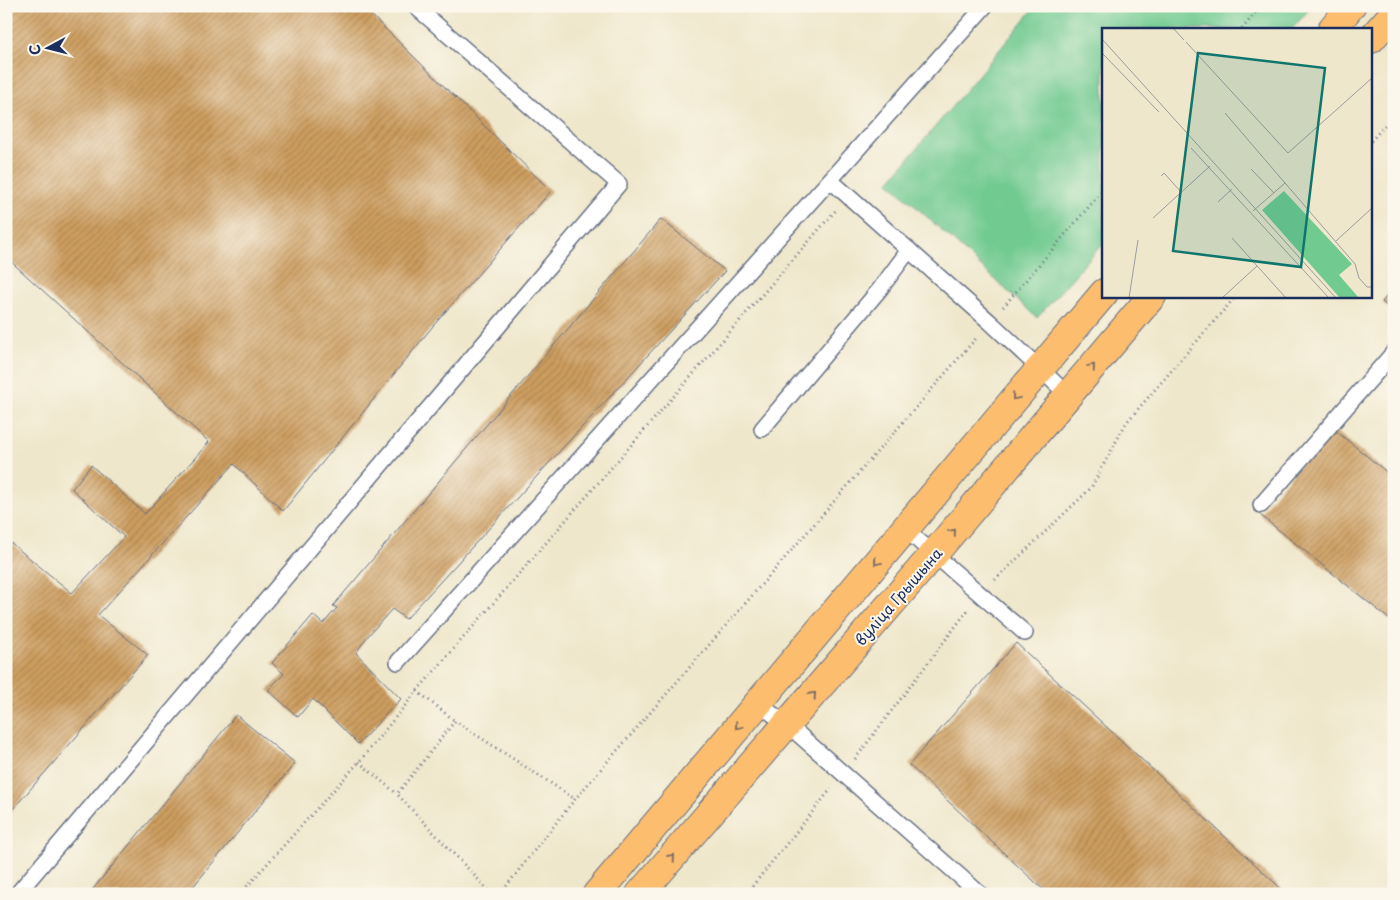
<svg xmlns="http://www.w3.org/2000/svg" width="1400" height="900" viewBox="0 0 1400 900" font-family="'Playpen Sans',sans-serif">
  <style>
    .grass { fill: #71ca90; stroke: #467c77 }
    .building { fill: url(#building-hatch) }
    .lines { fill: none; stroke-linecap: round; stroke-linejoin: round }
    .lane-casing { stroke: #656f84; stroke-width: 18 }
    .primary-casing { stroke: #656f84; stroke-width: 30 }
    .path { stroke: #656f84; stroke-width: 3; stroke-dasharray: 1 4; stroke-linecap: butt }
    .lane { stroke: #fff; stroke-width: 15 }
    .primary { stroke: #fcbd6e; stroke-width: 28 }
    .oneway { stroke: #806f65 }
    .labels { text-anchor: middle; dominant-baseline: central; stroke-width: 4; stroke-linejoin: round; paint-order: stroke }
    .street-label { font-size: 15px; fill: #1b2f5e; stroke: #fbf7ec }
    .inset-road { fill: none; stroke: #9a9d9f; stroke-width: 1 }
    .view { fill: #0f766e; fill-opacity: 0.15; stroke: #0f766e; stroke-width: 2.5 }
    .inset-edge { fill: none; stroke: #1b2f5e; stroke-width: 2.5 }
  </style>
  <defs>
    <pattern id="building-hatch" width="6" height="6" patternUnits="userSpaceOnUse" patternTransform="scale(1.25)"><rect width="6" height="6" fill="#ce9e5f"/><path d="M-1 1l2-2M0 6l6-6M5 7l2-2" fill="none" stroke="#a68152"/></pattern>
  </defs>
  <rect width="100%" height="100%" fill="#fbf7ec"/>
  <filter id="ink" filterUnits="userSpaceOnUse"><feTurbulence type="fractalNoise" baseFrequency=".02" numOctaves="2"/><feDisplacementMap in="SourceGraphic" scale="10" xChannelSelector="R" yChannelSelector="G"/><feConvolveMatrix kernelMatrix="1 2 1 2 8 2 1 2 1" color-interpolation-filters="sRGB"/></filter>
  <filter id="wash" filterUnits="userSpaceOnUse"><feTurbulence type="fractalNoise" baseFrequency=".0096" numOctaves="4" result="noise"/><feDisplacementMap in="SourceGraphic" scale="20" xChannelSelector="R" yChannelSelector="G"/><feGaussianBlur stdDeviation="1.12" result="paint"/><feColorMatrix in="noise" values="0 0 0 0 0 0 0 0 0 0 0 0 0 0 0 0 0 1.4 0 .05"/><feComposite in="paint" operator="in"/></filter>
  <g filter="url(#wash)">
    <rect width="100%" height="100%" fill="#efe7cb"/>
    <polygon class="grass" points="1036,6 1312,6 1292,29 1104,29 1104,242 1037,318 889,182"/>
    <g id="blocks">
      <g class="building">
        <polygon points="6,6 362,6 551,191 433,326 283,511 234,464 98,615 148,655 6,817 6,539 72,593 124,537 72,489 91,465 145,514 209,442 6,257"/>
        <polygon points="661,219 725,271 406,619 392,609 367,637 356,653 401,699 358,744 313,699 298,717 268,690 284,674 272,663 313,615 323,624 337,608 333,606"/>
        <polygon points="1394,287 1394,312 1382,302"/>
        <polygon points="1331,427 1394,478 1394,623 1259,514"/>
        <polygon points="1016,643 1287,894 1048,894 909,765"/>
        <polygon points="236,715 295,763 187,894 89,894"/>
      </g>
    </g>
  </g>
  <g filter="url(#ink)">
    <use href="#blocks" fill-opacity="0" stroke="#656f84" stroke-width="1"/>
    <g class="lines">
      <defs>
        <g id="lane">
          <polyline points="985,6 830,180 990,322 1068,395"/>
          <polyline points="762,429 880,289 909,250"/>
          <polyline points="1261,505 1394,352"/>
          <polyline points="905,529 1025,633"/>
          <polyline points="398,662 830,180"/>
          <polyline points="757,703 788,725 980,894"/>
          <polyline points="17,894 619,184 415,6"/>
        </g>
        <g id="primary">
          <polyline points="1332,29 1351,6"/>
          <polyline points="1371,39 1394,13"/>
          <polyline points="597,894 1104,293"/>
          <polyline points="640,894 933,555 1152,296"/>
        </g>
      </defs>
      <use href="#lane" class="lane-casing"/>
      <use href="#primary" class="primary-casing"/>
      <g class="path">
        <polyline points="1242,29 1261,6"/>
        <polyline points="1371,141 1394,115"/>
        <polyline points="1003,307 1104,189"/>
        <polyline points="995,580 1091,488 1126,423 1236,296"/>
        <polyline points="417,691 455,721"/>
        <polyline points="855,759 968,610"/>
        <polyline points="359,762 397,794"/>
        <polyline points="240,894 359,762 417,691 836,210"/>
        <polyline points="492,894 397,794 455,721 575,799"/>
        <polyline points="500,894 575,799 978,336"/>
        <polyline points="746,894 831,789"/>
      </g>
      <use href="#lane" class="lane"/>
      <use href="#primary" class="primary"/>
    </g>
    <defs><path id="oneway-chevron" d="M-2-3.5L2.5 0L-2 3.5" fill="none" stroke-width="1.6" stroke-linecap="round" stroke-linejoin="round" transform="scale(1.25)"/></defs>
    <g class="oneway">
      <use href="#oneway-chevron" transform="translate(1092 367) rotate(-50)"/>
      <use href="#oneway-chevron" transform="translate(1015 397) rotate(130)"/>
      <use href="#oneway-chevron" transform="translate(953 532) rotate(-50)"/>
      <use href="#oneway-chevron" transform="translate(877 562) rotate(130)"/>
      <use href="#oneway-chevron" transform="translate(813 695) rotate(-49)"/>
      <use href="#oneway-chevron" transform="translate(738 726) rotate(130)"/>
      <use href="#oneway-chevron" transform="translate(672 857) rotate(-49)"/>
    </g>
  </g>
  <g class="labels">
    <g class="street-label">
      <text transform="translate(898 596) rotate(-49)">вуліца Грышына</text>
    </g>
  </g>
  <g transform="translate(1102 28)">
    <rect width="270" height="270" fill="#efe7cb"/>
    <path d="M182 163 250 236 237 247 257 270H238L160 182Z" fill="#71ca90"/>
    <path class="inset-road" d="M71 0 82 12M0 11 234 270M84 14 186 125 270 50M0 25 57 84M123 85 183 155M89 120 227 270M149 141 172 165M59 148 62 145 79 164M116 174 130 161M151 183 183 155 253 236 257 250 265 259H270M51 190 108 138M130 210 184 270M234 213 270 180M27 270 36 212M120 270 155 238"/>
    <path class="view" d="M96 25 223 40 199 239 71 223Z"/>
    <rect width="270" height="270" class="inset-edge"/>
  </g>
  <rect width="1400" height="900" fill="none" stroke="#fbf7ec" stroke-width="25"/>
  <g transform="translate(48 48) rotate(263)" stroke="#fbf7ec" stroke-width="4" paint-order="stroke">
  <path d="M0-4L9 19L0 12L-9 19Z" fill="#1b2f5e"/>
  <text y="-8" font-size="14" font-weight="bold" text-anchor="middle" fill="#1b2f5e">С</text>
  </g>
</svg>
